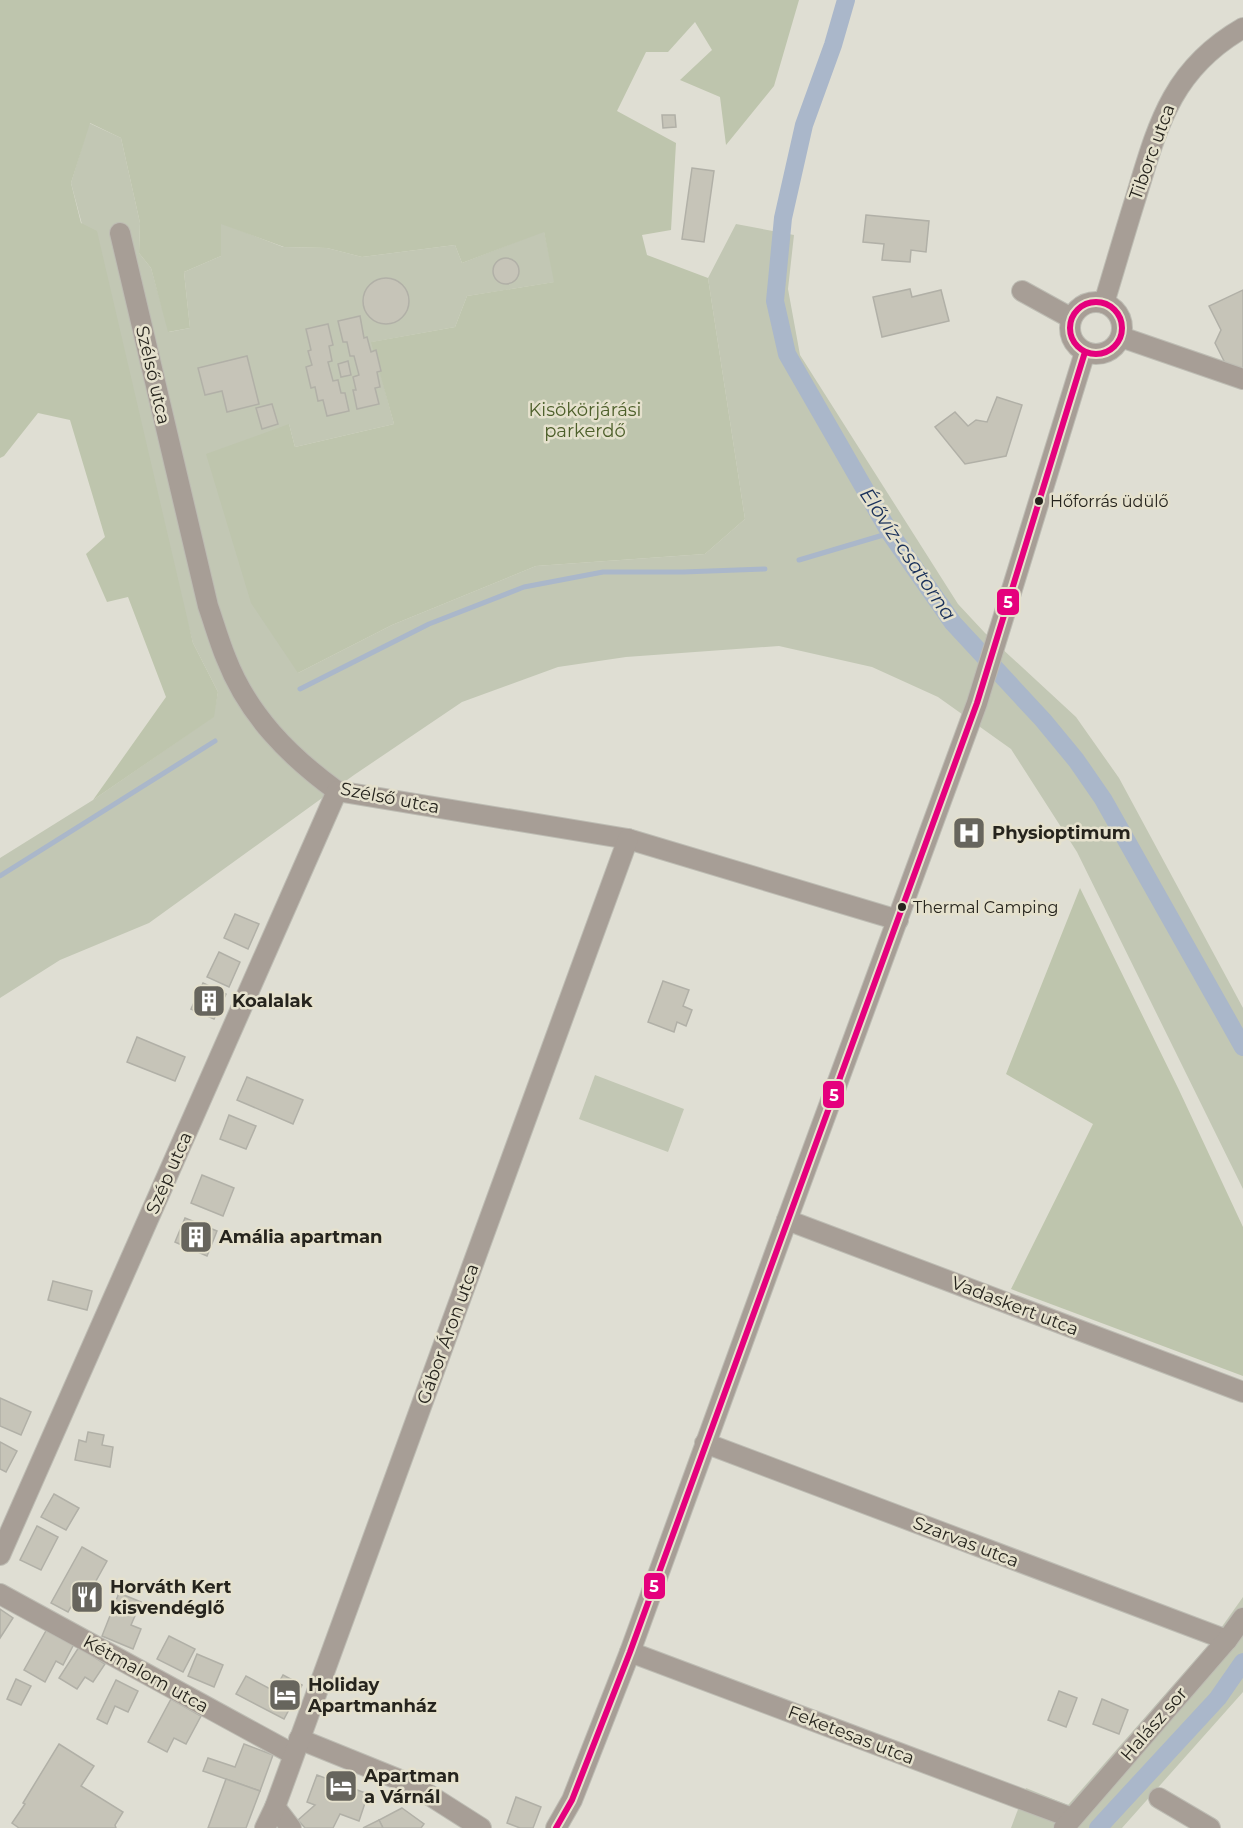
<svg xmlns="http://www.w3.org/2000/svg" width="1243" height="1828" viewBox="0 0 1243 1828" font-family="Montserrat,sans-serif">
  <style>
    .green { fill: #c2c7b4 }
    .forest { fill: #bec5ad }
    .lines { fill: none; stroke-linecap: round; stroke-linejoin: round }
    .stream { stroke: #aab7ca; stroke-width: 5 }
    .canal { stroke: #aab7ca; stroke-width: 18 }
    .building { fill: #c6c4b8; stroke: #b1b0a7; stroke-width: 1.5 }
    .minor-casing { stroke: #bdbcb3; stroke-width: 22 }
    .minor { stroke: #a79e96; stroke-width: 20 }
    .bus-1-casing { stroke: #e5e1cd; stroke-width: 10 }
    .bus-1 { stroke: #e5007d; stroke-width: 6 }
    .bus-dot { fill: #26241d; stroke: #e5e1cd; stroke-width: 2 }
    .labels { text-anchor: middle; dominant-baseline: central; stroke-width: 5; stroke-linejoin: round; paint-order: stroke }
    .bus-label { font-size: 16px; fill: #26241d; stroke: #e5e1cd; text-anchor: start }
    .street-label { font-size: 18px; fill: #26241d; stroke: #e5e1cd }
    .park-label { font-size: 18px; fill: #4d5f2a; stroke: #e5e1cd }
    .poi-label { font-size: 18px; font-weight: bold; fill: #26241d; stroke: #e5e1cd; text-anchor: start }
    .water-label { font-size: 20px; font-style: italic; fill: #19305a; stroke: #e5e1cd }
    .line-badge { stroke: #e5e1cd; stroke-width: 2 }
    .badge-label { font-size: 16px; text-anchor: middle; font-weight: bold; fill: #fff }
  </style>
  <rect width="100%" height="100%" fill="#dfded3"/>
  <g class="green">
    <polygon points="89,123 121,138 140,223 139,253 151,268 169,332 190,328 184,272 221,256 221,223 283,247 327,248 362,257 455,245 462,263 544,231 555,282 467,296 455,327 372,342 394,424 295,447 289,424 298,673 392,625 536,566 705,554 745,519 708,278 736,224 794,235 788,289 800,355 958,604 985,633 1076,717 1119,778 1243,1008 1243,1189 1077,852 1011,749 938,697 872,667 779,646 626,657 558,667 462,702 354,775 149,923 60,960 0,998 0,858 93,800 213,717 218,692 193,643 71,183"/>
    <polygon points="595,1075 684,1109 668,1152 579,1119"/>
    <polygon points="1243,1597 1243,1692 1122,1828 1011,1828 1026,1788 1068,1805 1211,1642"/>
  </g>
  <g class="forest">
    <polygon points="0,0 799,0 774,86 726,145 720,97 680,80 712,50 695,22 668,52 646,52 617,111 676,143 671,230 642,235 647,255 708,278 745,519 705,554 536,566 392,625 298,673 251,603 206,454 289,424 295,447 394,424 371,342 455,327 467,296 554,282 544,232 462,263 455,245 362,257 327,248 284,247 221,224 221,256 184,272 190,328 168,332 151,268 139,253 140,223 121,138 90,123 71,183 81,223 97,231 193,643 218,692 214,717 93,800 166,697 128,597 107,602 86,554 105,537 70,420 38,413 4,456 0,458"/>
    <polygon points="1080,888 1179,1090 1243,1227 1243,1376 1011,1289 1093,1124 1006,1074"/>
  </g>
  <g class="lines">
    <g class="stream">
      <polyline points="799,560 890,533"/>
      <polyline points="300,689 429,624 524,587 603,572 683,572 765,569"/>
      <polyline points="0,876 215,741"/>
    </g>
    <g class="canal">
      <polyline points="846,0 833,45 804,125 783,218 775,301 787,354 890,533 953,623 1043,720 1076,760 1103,799 1243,1047"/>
      <polyline points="1098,1828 1218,1698 1243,1662"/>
    </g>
  </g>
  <g class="building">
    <polygon points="662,115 675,115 676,127 663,128"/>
    <polygon points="692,168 714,171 704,242 682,239"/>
    <polygon points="866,215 929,221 926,252 911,250 910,262 882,260 884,244 863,242"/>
    <circle cx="506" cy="271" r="13"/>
    <circle cx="386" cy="301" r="23"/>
    <polygon points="910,289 912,297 941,290 949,321 882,337 873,297"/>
    <polygon points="1243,290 1243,369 1225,363 1215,343 1221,330 1209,306"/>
    <polygon points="360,316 364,338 367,337 371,352 376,350 381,371 377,372 380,387 375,388 379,404 357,409 353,390 356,390 353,377 359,375 354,356 350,356 347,342 343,342 338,321"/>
    <polygon points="328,324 333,345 329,346 332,361 328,362 333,381 338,380 341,393 345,393 349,411 327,416 323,400 318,401 315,387 311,388 306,367 312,365 308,351 311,350 306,329"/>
    <polygon points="247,356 259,404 227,412 222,391 205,395 198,368"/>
    <polygon points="348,361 351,375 341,377 338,364"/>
    <polygon points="997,397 1022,405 1006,456 965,464 935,427 955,412 968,426 976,420 987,422"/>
    <polygon points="272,404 278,424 262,429 256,408"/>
    <polygon points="235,914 259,924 248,949 224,938"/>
    <polygon points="219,952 240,962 229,987 207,977"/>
    <polygon points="663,981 689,990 683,1006 692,1010 686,1026 677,1022 674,1032 648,1022"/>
    <polygon points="203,983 226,994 214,1019 191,1009"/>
    <polygon points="137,1037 185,1057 175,1081 127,1062"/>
    <polygon points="247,1077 303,1100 293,1124 237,1100"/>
    <polygon points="229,1115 256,1126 246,1149 220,1139"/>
    <polygon points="202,1175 234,1188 223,1216 191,1203"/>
    <polygon points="185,1218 217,1231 207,1256 175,1242"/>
    <polygon points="53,1281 92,1291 87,1310 48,1300"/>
    <polygon points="0,1398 31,1412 21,1435 0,1426"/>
    <polygon points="88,1432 104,1435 102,1445 113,1447 110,1467 75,1460 79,1440 86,1442"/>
    <polygon points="0,1442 17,1451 6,1472 0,1469"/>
    <polygon points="54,1494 79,1508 66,1530 41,1517"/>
    <polygon points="37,1526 58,1537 41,1570 20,1560"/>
    <polygon points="82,1547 107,1561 87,1597 79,1592 68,1612 51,1603"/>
    <polygon points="119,1593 141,1602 131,1625 141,1629 133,1649 102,1636"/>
    <polygon points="0,1609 13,1618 0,1638"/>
    <polygon points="47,1629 74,1644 63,1665 56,1661 45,1682 24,1670"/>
    <polygon points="169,1636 195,1649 183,1672 157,1659"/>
    <polygon points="79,1647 105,1664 93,1682 85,1677 77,1689 59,1678"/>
    <polygon points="197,1654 223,1665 214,1687 188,1676"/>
    <polygon points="283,1675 302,1685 284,1719 236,1694 246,1676 274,1691"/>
    <polygon points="16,1679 31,1686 21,1705 7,1699"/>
    <polygon points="116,1680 138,1691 128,1712 115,1706 107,1724 97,1719"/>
    <polygon points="1059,1691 1077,1698 1066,1727 1048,1720"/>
    <polygon points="171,1699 201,1716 186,1744 174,1738 167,1752 148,1742"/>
    <polygon points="1102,1699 1128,1710 1119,1734 1093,1724"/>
    <polygon points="59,1744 94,1766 81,1786 123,1812 115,1825 116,1828 19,1828 12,1823 25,1804 23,1803"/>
    <polygon points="244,1744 273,1755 260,1791 203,1771 208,1758 235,1767"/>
    <polygon points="317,1775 368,1794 359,1821 340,1814 333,1828 305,1828 298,1820 315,1805 307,1802"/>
    <polygon points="226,1779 260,1791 246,1828 208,1828"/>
    <polygon points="516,1797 541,1807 533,1828 520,1828 507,1823"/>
    <polygon points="402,1808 424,1824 421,1828 383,1828 379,1820"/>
    <polygon points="379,1820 383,1828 363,1828"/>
  </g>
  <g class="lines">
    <defs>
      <g id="minor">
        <path d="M120 233 208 606C214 623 219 641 226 658 248 715 289 756 337 791L628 839 898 920"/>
        <polyline points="1022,291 1071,318"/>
        <circle cx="1096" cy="328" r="26"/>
        <path d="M1104 303C1115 267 1125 232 1136 197 1158 124 1172 69 1243 28"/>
        <polyline points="1121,337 1243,379"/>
        <polyline points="787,1220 1243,1392"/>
        <polyline points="705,1443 1227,1640"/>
        <polyline points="0,1555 337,791"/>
        <polyline points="0,1594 293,1754"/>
        <polyline points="630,1652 1072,1818"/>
        <polyline points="299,1739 415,1786 481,1828"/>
        <polyline points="1159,1798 1210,1828"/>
        <polyline points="275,1807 291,1828"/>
        <polyline points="265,1828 275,1807 628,839"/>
        <polyline points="556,1828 572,1800 630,1652 787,1220 977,703 1085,352"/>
        <polyline points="1064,1828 1227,1640 1243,1618"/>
      </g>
    </defs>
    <use href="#minor" class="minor-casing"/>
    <use href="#minor" class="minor"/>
    <defs>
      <g id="bus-1">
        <circle cx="1096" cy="328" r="26"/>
        <polyline points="556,1828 572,1800 630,1652 977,703 1085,352"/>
      </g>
    </defs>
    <use href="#bus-1" class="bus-1-casing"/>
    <use href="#bus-1" class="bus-1"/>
  </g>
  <defs>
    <symbol id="hospital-square" viewBox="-11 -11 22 22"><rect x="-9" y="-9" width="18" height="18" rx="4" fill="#67655d" stroke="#e5e1cd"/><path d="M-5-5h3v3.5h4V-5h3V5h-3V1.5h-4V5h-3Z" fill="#fff"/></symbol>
    <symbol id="building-square" viewBox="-11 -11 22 22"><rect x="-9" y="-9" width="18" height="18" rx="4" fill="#67655d" stroke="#e5e1cd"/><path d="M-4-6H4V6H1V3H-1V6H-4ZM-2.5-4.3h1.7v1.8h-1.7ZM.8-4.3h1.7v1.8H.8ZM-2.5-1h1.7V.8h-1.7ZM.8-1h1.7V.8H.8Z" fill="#fff"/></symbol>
    <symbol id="restaurant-square" viewBox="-11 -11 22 22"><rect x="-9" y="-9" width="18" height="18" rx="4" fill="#67655d" stroke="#e5e1cd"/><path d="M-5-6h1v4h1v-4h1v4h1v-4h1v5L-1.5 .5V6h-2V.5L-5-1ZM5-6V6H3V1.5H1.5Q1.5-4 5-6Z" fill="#fff"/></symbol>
    <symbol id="hotel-square" viewBox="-11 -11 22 22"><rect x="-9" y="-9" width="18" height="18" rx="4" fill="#67655d" stroke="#e5e1cd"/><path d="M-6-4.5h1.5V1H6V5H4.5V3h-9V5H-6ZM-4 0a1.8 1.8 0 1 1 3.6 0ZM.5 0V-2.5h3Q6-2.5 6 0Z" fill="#fff"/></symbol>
  </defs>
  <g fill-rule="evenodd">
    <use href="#hospital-square" x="950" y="814" width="38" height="38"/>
    <use href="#building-square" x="190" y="982" width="38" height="38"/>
    <use href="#building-square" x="177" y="1218" width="38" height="38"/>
    <use href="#restaurant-square" x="68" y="1578" width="38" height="38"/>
    <use href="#hotel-square" x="266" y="1676" width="38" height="38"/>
    <use href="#hotel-square" x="322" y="1767" width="38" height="38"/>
  </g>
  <g class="bus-dot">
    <circle cx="1039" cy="501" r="5"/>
    <circle cx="902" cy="907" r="5"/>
  </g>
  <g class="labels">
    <g class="bus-label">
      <text x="1050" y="501">Hőforrás üdülő</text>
      <text x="913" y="907">Thermal Camping</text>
    </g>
    <g class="street-label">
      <text transform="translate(1152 152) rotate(-70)">Tiborc utca</text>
      <text transform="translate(153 375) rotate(77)">Szélső utca</text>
      <text transform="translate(390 798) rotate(11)">Szélső utca</text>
      <text transform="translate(169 1173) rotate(-66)">Szép utca</text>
      <text transform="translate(1015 1306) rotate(21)">Vadaskert utca</text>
      <text transform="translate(448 1334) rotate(-70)">Gábor Áron utca</text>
      <text transform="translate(966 1542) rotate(21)">Szarvas utca</text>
      <text transform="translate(146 1674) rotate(29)">Kétmalom utca</text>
      <text transform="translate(1154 1724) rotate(-49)">Halász sor</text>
      <text transform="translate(851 1735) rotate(21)">Feketesas utca</text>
    </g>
    <g class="park-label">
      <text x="585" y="410">Kisökörjárási<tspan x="585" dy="21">parkerdő</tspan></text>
    </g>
    <g class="poi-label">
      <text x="992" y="833">Physioptimum</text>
      <text x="232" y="1001">Koalalak</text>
      <text x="219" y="1237">Amália apartman</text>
      <text x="110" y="1587">Horváth Kert<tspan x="110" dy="21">kisvendéglő</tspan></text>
      <text x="308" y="1685">Holiday<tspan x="308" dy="21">Apartmanház</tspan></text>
      <text x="364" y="1776">Apartman<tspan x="364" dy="21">a Várnál</tspan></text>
    </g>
    <g class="water-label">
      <text transform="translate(908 554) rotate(56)">Élővíz-csatorna</text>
    </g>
  </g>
  <g class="line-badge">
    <rect x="996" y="588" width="24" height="28" rx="6" fill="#e5007d"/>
    <rect x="822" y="1080" width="23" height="29" rx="6" fill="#e5007d"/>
    <rect x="643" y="1572" width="23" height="28" rx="6" fill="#e5007d"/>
  </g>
  <g class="badge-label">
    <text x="1008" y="608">5</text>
    <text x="834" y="1101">5</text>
    <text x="654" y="1592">5</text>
  </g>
</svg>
